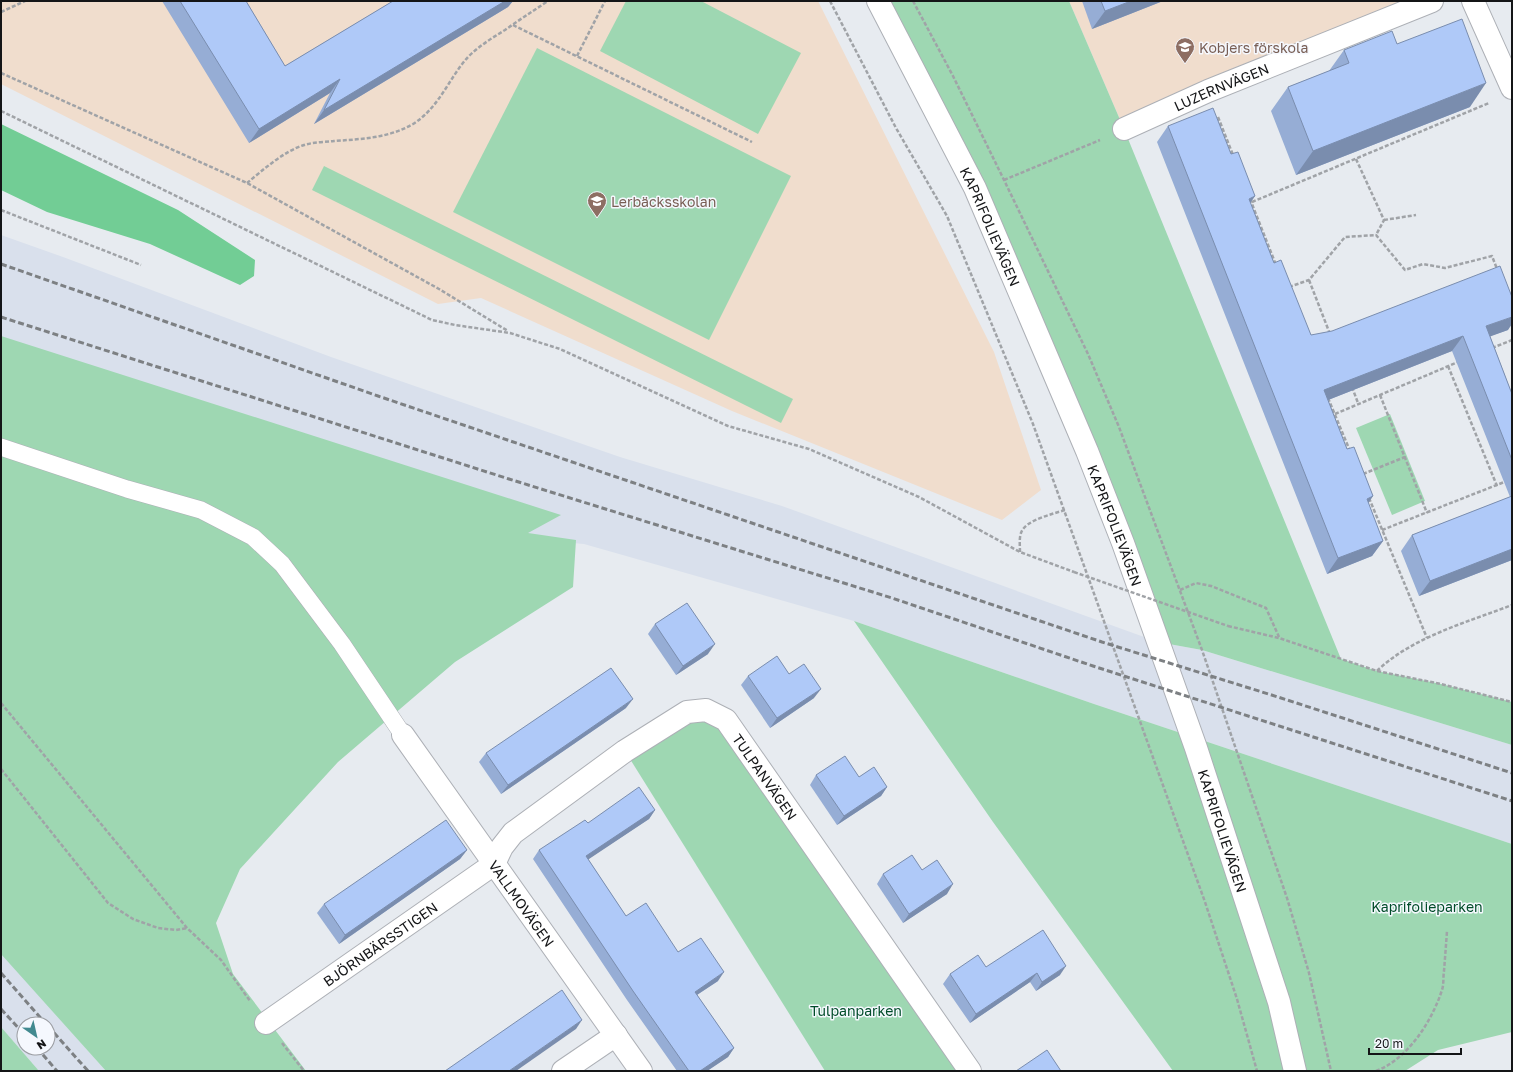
<svg xmlns="http://www.w3.org/2000/svg" width="1513" height="1072" viewBox="0 0 1513 1072" font-family="'Golos Text',sans-serif">
  <style>
    .built { fill: #d9e0ec; fill-rule: evenodd }
    .education { fill: #f0ddcd }
    .green { fill: #9ed7b2 }
    .forest { fill: #72cd95 }
    .lines { fill: none; stroke-linecap: round; stroke-linejoin: round }
    .lane-casing { stroke: #adb0b6; stroke-width: 18 }
    .street-casing { stroke: #adb0b6; stroke-width: 24 }
    .secondary-casing { stroke: #adb0b6; stroke-width: 24 }
    .path { stroke: #a0a3a7; stroke-width: 2.5; stroke-dasharray: 4 2; stroke-linecap: butt }
    .lane { stroke: #fff; stroke-width: 17 }
    .street { stroke: #fff; stroke-width: 22 }
    .secondary { stroke: #fff; stroke-width: 22 }
    .rail { stroke: #7d8083; stroke-width: 3; stroke-dasharray: 6 3; stroke-linecap: butt }
    .path-bridge { stroke: #a0a3a7; stroke-width: 2.5; stroke-dasharray: 4 2; stroke-linecap: butt }
    .wall { fill: #96add5 }
    .shaded-wall { fill: #7a8dae }
    .building { fill: #afc9f8; stroke: #7a8dae }
    .labels { text-anchor: middle; dominant-baseline: central; stroke-width: 3; stroke-linejoin: round; paint-order: stroke }
    .education-label { font-size: 14px; fill: #785e54; stroke: #f5f8fe; text-anchor: start }
    .street-label { font-size: 14px; fill: #141517; stroke: #f5f8fe }
    .park-label { font-size: 14px; fill: #004c29; stroke: #f5f8fe }
  </style>
  <rect width="100%" height="100%" fill="#e7ebf0"/>
  <g class="built">
    <polygon points="1,235 63,257 331,357 620,457 782,506 1158,642 1202,650 1512,745 1512,844 1094,704 854,621 584,544 490,536 1,390"/>
    <path d="M1 953 82 1044 106 1071H39L1 1027ZM24 1024H48V1048H24Z"/>
  </g>
  <g class="education">
    <polygon points="1,1 818,1 994,352 1041,490 1002,520 732,411 481,298 438,304 1,84"/>
    <polygon points="1069,1 1432,1 1124,129"/>
  </g>
  <g class="green">
    <polygon points="626,1 701,1 801,53 758,134 600,51"/>
    <polygon points="878,1 1069,1 1124,129 1341,659 1377,671 1441,684 1512,702 1512,745 1202,650 1158,642 1087,451"/>
    <polygon points="537,48 791,176 709,340 453,212"/>
    <polygon points="324,166 793,399 781,423 312,190"/>
    <polygon points="1,336 561,515 528,533 576,540 573,587 455,662 338,762 240,869 216,923 233,974 306,1071 106,1071 1,954"/>
    <polygon points="1390,414 1425,501 1392,515 1356,428"/>
    <polygon points="854,621 1094,704 1512,844 1512,1032 1438,1050 1405,1071 1173,1071 993,822"/>
    <polygon points="706,710 970,1071 825,1071 625,751"/>
    <polygon points="1,1027 39,1071 1,1071"/>
  </g>
  <polygon class="forest" points="1,124 178,210 255,260 254,276 240,285 150,244 47,212 1,190"/>
  <g class="lines">
    <defs>
      <polyline id="lane" points="1,447 127,489 201,510 253,537 282,564 342,644 403,735"/>
      <g id="street">
        <polyline points="1473,1 1512,88"/>
        <path id="s1" d="M1124 129 1208 91 1432 1"/>
        <path id="s2" d="M403 735 641 1071"/>
        <path id="s3" d="M266 1023 494 864 502 847 513 833 625 751 687 712 706 710 726 720 970 1071"/>
        <polyline points="563,1071 616,1035"/>
      </g>
      <g id="secondary">
        <path id="s4" d="M878 1 975 188 1087 451 1123 543 1196 748 1279 1002 1295 1071"/>
      </g>
    </defs>
    <use href="#lane" class="lane-casing"/>
    <use href="#street" class="street-casing"/>
    <use href="#secondary" class="secondary-casing"/>
    <g class="path">
      <polyline points="830,1 896,128 947,216 1033,424 1205,902 1237,999 1257,1071"/>
      <polyline points="913,1 953,76 1004,180 1088,354 1119,427 1202,650 1287,898 1309,973 1331,1071"/>
      <polyline points="1,12 25,1"/>
      <polyline points="513,25 752,142"/>
      <polyline points="577,56 605,1"/>
      <polyline points="1,73 247,183 439,289 508,331"/>
      <polyline points="1,111 432,320 455,325 510,333 560,349 728,426 809,449 919,497 1020,552 1074,572"/>
      <polyline points="1218,117 1233,155"/>
      <polyline points="1356,159 1384,220 1376,235"/>
      <polyline points="1004,180 1100,140"/>
      <path d="M247 183C263 170 284 151 304 145 314 142 325 142 334 141 362 139 389 138 413 124 439 108 449 78 468 57 479 46 492 38 505 30 519 20 533 11 548 1"/>
      <polyline points="1250,199 1276,265"/>
      <polyline points="1252,202 1489,103"/>
      <polyline points="1,210 141,265"/>
      <polyline points="1384,220 1416,215"/>
      <polyline points="1309,280 1330,334"/>
      <polyline points="1289,287 1309,280 1345,237 1376,235 1405,270 1423,264 1445,268 1492,256 1497,269"/>
      <polyline points="1492,348 1512,340"/>
      <polyline points="1448,366 1497,486"/>
      <polyline points="1352,387 1358,403"/>
      <polyline points="1380,395 1427,513"/>
      <polyline points="1328,398 1350,451"/>
      <polyline points="1335,414 1458,362"/>
      <polyline points="1363,474 1405,457"/>
      <polyline points="1369,498 1427,638"/>
      <polyline points="1382,530 1512,479"/>
      <path d="M1020 552C1020 547 1019 538 1021 533 1025 520 1053 514 1065 510"/>
      <polyline points="1180,590 1196,583 1211,586 1266,608 1279,637"/>
      <polyline points="1228,626 1279,638 1377,671 1441,684 1512,702"/>
      <path d="M1377 671C1412 637 1468 622 1512 605"/>
      <polyline points="1,703 187,928 221,960 250,1001"/>
      <polyline points="1,769 108,903 133,919 158,928 176,930 187,928"/>
      <polyline points="282,1043 304,1071"/>
      <path d="M1376 1071C1408 1059 1432 1021 1442 990 1444 984 1443 977 1444 971 1445 958 1446 945 1447 931"/>
    </g>
    <use href="#lane" class="lane"/>
    <use href="#street" class="street"/>
    <use href="#secondary" class="secondary"/>
    <g class="rail">
      <polyline points="1,264 378,396 1102,642 1278,697 1512,773"/>
      <polyline points="1,317 509,479 892,598 1093,666 1512,801"/>
      <polyline points="1,973 46,1024"/>
      <polyline points="1,1009 24,1034"/>
      <polyline points="48,1026 88,1071"/>
      <polyline points="37,1048 57,1071"/>
    </g>
    <polyline class="path-bridge" points="1074,572 1228,626"/>
  </g>
  <g class="wall">
    <polygon points="162,1 246,1 285,66 393,1 513,1 508,7 314,124 330,93 249,143"/>
    <polygon points="1082,1 1163,1 1092,29"/>
    <polygon points="1397,44 1470,107 1296,175 1271,111 1288,87 1329,71 1344,50"/>
    <polygon points="1168,126 1231,154 1255,196 1250,203 1274,263 1311,335 1508,330 1490,336 1512,394 1512,560 1419,596 1401,551 1412,535 1510,497 1452,351 1328,400 1347,449 1373,496 1368,503 1383,541 1372,556 1327,574 1157,142"/>
    <polygon points="655,624 708,654 676,675 648,634"/>
    <polygon points="748,676 814,698 770,728 741,685"/>
    <polygon points="626,708 501,794 479,762 486,753"/>
    <polygon points="816,775 859,777 887,787 881,796 837,825 810,785"/>
    <polygon points="655,810 649,819 588,859 626,916 678,952 718,981 697,995 734,1048 728,1057 707,1071 677,1071 627,1000 533,859 539,850"/>
    <polygon points="467,850 460,859 339,944 317,913 324,904"/>
    <polygon points="922,870 947,894 903,923 877,884 883,874"/>
    <polygon points="986,967 1060,975 1036,991 1030,982 970,1023 943,984 950,974"/>
  </g>
  <g class="shaded-wall">
    <polygon points="505,1 513,1 508,7 314,124 324,110"/>
    <polygon points="1131,1 1163,1 1092,29 1105,11"/>
    <polygon points="340,79 330,93 249,143 259,129"/>
    <polygon points="1486,83 1470,107 1296,175 1313,151"/>
    <polygon points="1255,196 1244,212 1249,199"/>
    <polygon points="1512,317 1512,324 1508,330 1475,342 1486,326"/>
    <polygon points="1463,336 1452,351 1313,406 1324,390"/>
    <polygon points="1373,496 1363,511 1367,499"/>
    <polygon points="1383,541 1372,556 1327,574 1338,558"/>
    <polygon points="1512,549 1512,560 1419,596 1430,581"/>
    <polygon points="715,644 708,654 676,675 683,666"/>
    <polygon points="821,689 814,698 770,728 777,718"/>
    <polygon points="633,699 626,708 501,794 508,785"/>
    <polygon points="887,787 881,796 837,825 844,816"/>
    <polygon points="655,810 649,819 580,865 586,856"/>
    <polygon points="467,850 460,859 339,944 345,935"/>
    <polygon points="953,884 947,894 903,923 909,914"/>
    <polygon points="1066,966 1060,975 1036,991 1042,982"/>
    <polygon points="724,972 718,981 689,1000 695,992"/>
    <polygon points="1037,973 1030,982 970,1023 976,1014"/>
    <polygon points="582,1020 576,1029 516,1071 509,1071"/>
    <polygon points="734,1048 728,1057 707,1071 700,1071"/>
  </g>
  <g class="building">
    <polygon points="180,1 246,1 285,66 393,1 505,1 324,110 340,79 259,129"/>
    <polygon points="1101,1 1131,1 1105,11"/>
    <polygon points="1462,19 1486,83 1313,151 1288,87 1349,63 1344,50 1392,31 1397,44"/>
    <polygon points="1213,108 1231,154 1238,152 1255,196 1249,199 1274,263 1281,260 1311,335 1332,331 1500,266 1512,297 1512,317 1486,326 1512,394 1512,460 1463,336 1324,390 1347,449 1354,447 1373,496 1367,499 1383,541 1338,558 1168,126"/>
    <polygon points="1512,496 1512,549 1430,581 1412,535"/>
    <polygon points="687,603 715,644 683,666 655,624"/>
    <polygon points="777,656 789,674 804,664 821,689 777,718 748,676"/>
    <polygon points="611,668 633,699 508,785 486,753"/>
    <polygon points="845,756 859,777 874,767 887,787 844,816 816,775"/>
    <polygon points="639,787 655,810 586,856 626,916 646,903 678,952 701,938 724,972 695,992 734,1048 700,1071 689,1071 633,991 539,850 585,820 588,823"/>
    <polygon points="446,820 467,850 345,935 324,904"/>
    <polygon points="912,855 922,870 937,860 953,884 909,914 883,874"/>
    <polygon points="1043,930 1066,966 1042,982 1037,973 976,1014 950,974 978,955 986,967"/>
    <polygon points="562,990 582,1020 509,1071 445,1071"/>
    <polygon points="1047,1050 1061,1071 1016,1071"/>
  </g>
  <defs>
    <symbol id="school-pin" viewBox="-11 -11 22 30"><path d="M0 17L-7.5 6A9.5 9.5 0 1 1 7.5 6Z" fill="#8d6e63" stroke="#f5f8fe"/><path d="M0-5L7-2L0 1L-7-2ZM-4 1L0 2.5L4 1V4Q0 6-4 4Z" fill="#fff"/></symbol>
  </defs>
  <g fill-rule="evenodd">
    <use href="#school-pin" x="1174" y="36" width="22" height="30"/>
    <use href="#school-pin" x="586" y="190" width="22" height="30"/>
  </g>
  <g class="labels">
    <g class="education-label">
      <text x="1199" y="47">Kobjers förskola</text>
      <text x="611" y="201">Lerbäcksskolan</text>
    </g>
    <g class="street-label">
      <text stroke="none"><textPath href="#s1" startOffset="106">LUZERNVÄGEN</textPath></text>
      <text stroke="none"><textPath href="#s4" startOffset="252">KAPRIFOLIEVÄGEN</textPath></text>
      <text stroke="none"><textPath href="#s4" startOffset="576">KAPRIFOLIEVÄGEN</textPath></text>
      <text stroke="none"><textPath href="#s3" startOffset="637">TULPANVÄGEN</textPath></text>
      <text stroke="none"><textPath href="#s4" startOffset="900">KAPRIFOLIEVÄGEN</textPath></text>
      <text stroke="none"><textPath href="#s2" startOffset="206">VALLMOVÄGEN</textPath></text>
      <text stroke="none"><textPath href="#s3" startOffset="139">BJÖRNBÄRSSTIGEN</textPath></text>
    </g>
    <g class="park-label">
      <text x="1427" y="906">Kaprifolieparken</text>
      <text x="856" y="1010">Tulpanparken</text>
    </g>
  </g>
  <rect width="1513" height="1072" fill="none" stroke="#141517" stroke-width="4"/>
  <g transform="translate(36 1036) rotate(146)"><circle r="19" fill="#f5f8fe" stroke="#9b9da2"/>
  <path d="M0-3L7 15L0 10L-7 15Z" fill="#428a90"/>
  <text y="-6" font-size="11" font-weight="bold" text-anchor="middle" fill="#141517">N</text>
  </g>
  <path d="M1369 1048v6h92v-6" fill="none" stroke="#141517" stroke-width="2"/>
  <text x="1375" y="1048" font-size="12" fill="#141517" stroke="#f5f8fe" stroke-width="3" paint-order="stroke">20 m</text>
</svg>
